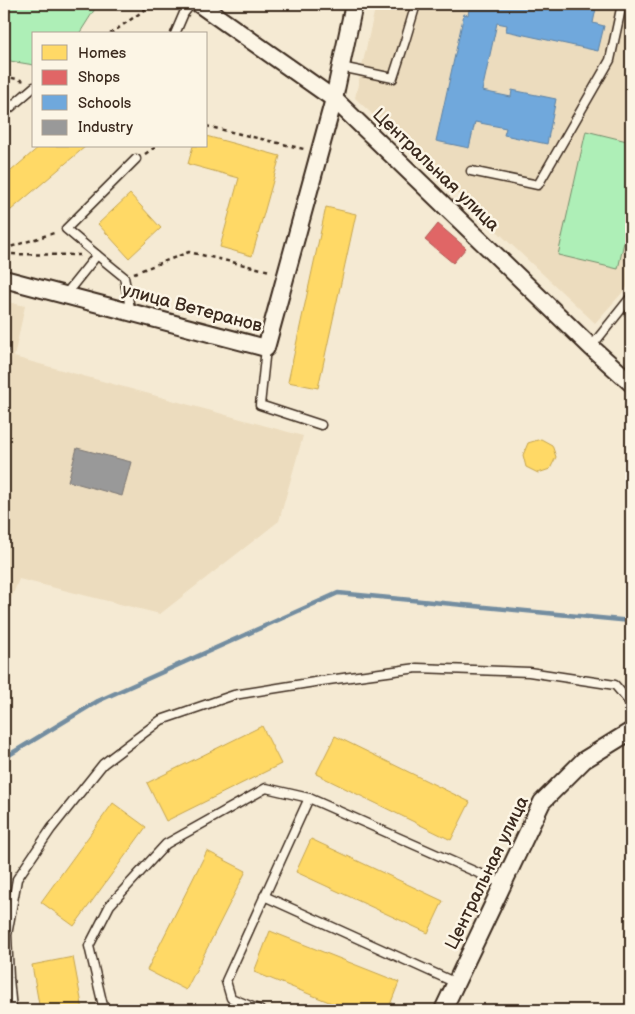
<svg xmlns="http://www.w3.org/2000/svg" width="635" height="1014" viewBox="0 0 635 1014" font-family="'Balsamiq Sans',sans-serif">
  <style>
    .built { fill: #ecdcbe }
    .green { fill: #aeefb7; stroke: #748c6a }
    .homes { fill: #ffd966; stroke: #c4a450 }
    .shops { fill: #e06666; stroke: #ae5450 }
    .schools { fill: #6fa8dc; stroke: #5f82a3 }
    .industry { fill: #999; stroke: #7d7874 }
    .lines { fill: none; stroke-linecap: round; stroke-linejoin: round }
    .stream { stroke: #738da0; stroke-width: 4.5 }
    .service-casing { stroke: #3b2a1e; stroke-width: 11 }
    .minor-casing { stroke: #3b2a1e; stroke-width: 20 }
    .path { stroke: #3b2a1e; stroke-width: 2.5; stroke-dasharray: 4 4; stroke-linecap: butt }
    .service { stroke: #fcf5e5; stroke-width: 8 }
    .minor { stroke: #fcf5e5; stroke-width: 16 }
    .labels { text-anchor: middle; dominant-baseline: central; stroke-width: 5; stroke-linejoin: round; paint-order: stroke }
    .street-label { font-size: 18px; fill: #3b2a1e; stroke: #fcf5e5 }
  </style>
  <rect width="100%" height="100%" fill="#f5ead3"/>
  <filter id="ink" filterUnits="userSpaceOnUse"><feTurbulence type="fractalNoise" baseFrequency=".02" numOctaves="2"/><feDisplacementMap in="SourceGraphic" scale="10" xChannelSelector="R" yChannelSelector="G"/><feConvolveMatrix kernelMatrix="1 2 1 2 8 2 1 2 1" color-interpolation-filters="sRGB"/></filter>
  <g filter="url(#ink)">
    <g class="built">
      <polygon points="376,4 631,4 631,283 595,323 355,98"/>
      <polygon points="4,301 25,306 14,357 303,436 279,521 160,614 19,579 4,616"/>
    </g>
    <g class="green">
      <polygon points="4,4 98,4 79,34 34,34 34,65 4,60"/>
      <polygon points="586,131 631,142 631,211 618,269 558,255"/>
    </g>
    <g class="homes">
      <polygon points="206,136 280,156 252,256 220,247 239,178 188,164 193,146 206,146"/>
      <polygon points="40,146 86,146 4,216 4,177"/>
      <polygon points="130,194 161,228 129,258 98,224"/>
      <polygon points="326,207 356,214 318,388 288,382"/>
      <polygon points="541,439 552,445 556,457 550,469 538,473 526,467 523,455 528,443"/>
      <polygon points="262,726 281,764 166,821 147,783"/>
      <polygon points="335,736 470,802 451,840 316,774"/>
      <polygon points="113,803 146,827 74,926 41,902"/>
      <polygon points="311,839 443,901 428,933 296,872"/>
      <polygon points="207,851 246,871 186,990 147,970"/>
      <polygon points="270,931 399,982 388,1010 349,1010 254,972"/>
      <polygon points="73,957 83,1010 40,1010 32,965"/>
    </g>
    <polygon class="shops" points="438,224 466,248 453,263 425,240"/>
    <polygon class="schools" points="470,4 597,4 593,23 604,26 598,51 506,31 507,25 497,23 482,91 511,97 512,90 556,99 547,144 504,135 506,128 475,122 469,148 436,141 464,14 468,15"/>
    <g class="industry">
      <polygon points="4,342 10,343 4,372"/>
      <polygon points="77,448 131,462 122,496 68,481"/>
    </g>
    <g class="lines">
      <polyline class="stream" points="4,758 98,701 338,593 631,621"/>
      <defs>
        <g id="service">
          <polyline points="175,34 184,13 191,4"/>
          <polyline points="341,67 393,78 405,41 416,4"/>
          <polyline points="4,113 34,87"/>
          <polyline points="471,171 538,185 610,60 622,4"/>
          <polyline points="97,255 124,277 131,313"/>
          <polyline points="65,295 97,255 66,229 136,159"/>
          <polyline points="591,347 631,297"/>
          <polyline points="266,348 260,405 321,425"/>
          <polyline points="264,896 456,983"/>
          <polyline points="12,1010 9,978 7,935 17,879 51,829 103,764 161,720 234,695 321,681 417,668 529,672 615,685 631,704"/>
          <polyline points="104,1010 89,946 110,905 166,844 266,788 309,798 503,884"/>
          <polyline points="260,1010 231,998 226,981 309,798"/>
        </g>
        <g id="minor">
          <polyline points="199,4 334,99 591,347 631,383"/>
          <polyline points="4,279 266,348 334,99 354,4"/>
          <polyline points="443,1010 542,802 584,760 631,731"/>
        </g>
      </defs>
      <use href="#service" class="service-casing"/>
      <use href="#minor" class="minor-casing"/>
      <g class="path">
        <polyline points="110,34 153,4"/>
        <polyline points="4,76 25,81"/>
        <polyline points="206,126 304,149"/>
        <polyline points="145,154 157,146"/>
        <polyline points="4,249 57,232"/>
        <polyline points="4,254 80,255"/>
        <polyline points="134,273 189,252 270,271"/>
      </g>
      <use href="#service" class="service"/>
      <use href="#minor" class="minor"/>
    </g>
  </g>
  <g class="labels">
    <g class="street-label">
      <text transform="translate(436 170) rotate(44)">Центральная улица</text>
      <text transform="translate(192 308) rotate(15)">улица Ветеранов</text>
      <text transform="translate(487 873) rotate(-64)">Центральная улица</text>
    </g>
  </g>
  <rect width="635" height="1014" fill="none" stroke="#fcf5e5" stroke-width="20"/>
  <rect x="10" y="10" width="615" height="994" fill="none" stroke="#3b2a1e" stroke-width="2" filter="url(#ink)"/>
  <rect x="32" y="32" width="175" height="115" fill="#fcf5e5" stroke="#afa495"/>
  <rect x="42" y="45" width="25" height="15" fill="#ffd966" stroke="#afa495"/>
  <text x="78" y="58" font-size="15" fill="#3b2a1e">Homes</text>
  <rect x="42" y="70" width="25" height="15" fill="#e06666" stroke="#afa495"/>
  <text x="78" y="82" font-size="15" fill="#3b2a1e">Shops</text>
  <rect x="42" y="95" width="25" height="15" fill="#6fa8dc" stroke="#afa495"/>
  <text x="78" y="108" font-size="15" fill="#3b2a1e">Schools</text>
  <rect x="42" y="120" width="25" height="15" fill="#999999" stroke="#afa495"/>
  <text x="78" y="132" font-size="15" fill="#3b2a1e">Industry</text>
</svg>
